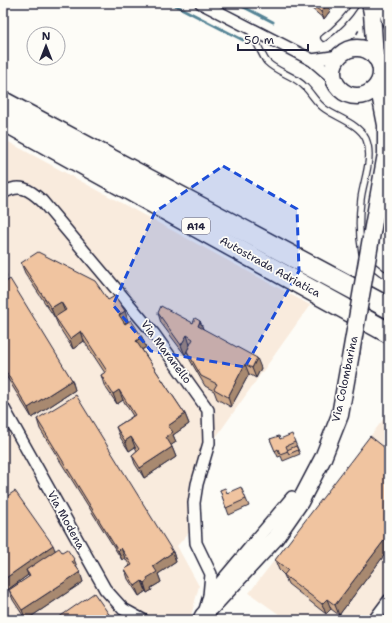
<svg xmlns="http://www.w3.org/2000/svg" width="392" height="623" viewBox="0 0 392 623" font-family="'Shantell Sans',sans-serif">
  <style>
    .built { fill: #f9ebdd }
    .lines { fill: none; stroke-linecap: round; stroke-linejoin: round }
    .stream { stroke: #558496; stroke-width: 3 }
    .lane-casing { stroke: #22223b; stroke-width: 8 }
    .street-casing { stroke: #22223b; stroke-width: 14 }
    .secondary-casing { stroke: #22223b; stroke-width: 19 }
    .highway-casing { stroke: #22223b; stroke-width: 23 }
    .path { stroke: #22223b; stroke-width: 1.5; stroke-dasharray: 4 3; stroke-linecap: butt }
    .lane { stroke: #fdfcf7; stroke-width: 5.5 }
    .street { stroke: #fdfcf7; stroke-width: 11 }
    .secondary { stroke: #fdfcf7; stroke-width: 16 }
    .highway { stroke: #fdfcf7; stroke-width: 20 }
    .secondary-bridge-casing { stroke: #22223b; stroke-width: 19; stroke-linecap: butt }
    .secondary-bridge { stroke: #fdfcf7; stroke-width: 16 }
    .wall { fill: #cea98a; stroke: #22223b }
    .shaded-wall { fill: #a88970; stroke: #22223b }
    .building { fill: #f0c4a0; stroke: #22223b }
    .marked { fill: #1d4ed8; fill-opacity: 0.2; stroke: #1d4ed8; stroke-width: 3; stroke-dasharray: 8 5; stroke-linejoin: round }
    .labels { text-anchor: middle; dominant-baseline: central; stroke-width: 3.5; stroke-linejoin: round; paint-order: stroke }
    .shield { fill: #fdfcf7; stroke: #646373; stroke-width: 1 }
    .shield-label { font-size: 10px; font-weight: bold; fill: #22223b }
    .street-label { font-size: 11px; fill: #22223b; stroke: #fdfcf7 }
  </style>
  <rect width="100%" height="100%" fill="#fdfcf7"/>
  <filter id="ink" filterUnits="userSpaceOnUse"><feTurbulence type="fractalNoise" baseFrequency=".025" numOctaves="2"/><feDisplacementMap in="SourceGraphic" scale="8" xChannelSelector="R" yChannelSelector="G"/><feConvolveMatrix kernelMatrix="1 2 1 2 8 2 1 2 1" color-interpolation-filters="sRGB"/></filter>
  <g filter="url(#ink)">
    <g class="built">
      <polygon points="3,139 310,305 216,437 197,478 193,528 177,546 199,586 190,620 13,620 3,607"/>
      <polygon points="389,412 389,591 366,620 287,620 249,593"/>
    </g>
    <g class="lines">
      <g class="stream">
        <polyline points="171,3 243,40"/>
        <polyline points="236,3 273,22"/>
      </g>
      <defs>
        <g id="lane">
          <path d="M250 30C254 36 263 58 267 62 278 73 294 75 305 87 312 94 316 103 325 109 338 118 359 124 366 139 374 158 363 181 361 199 359 216 359 237 362 253"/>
          <path d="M324 38C338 28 348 17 357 3"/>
          <polyline points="368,262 382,273 389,277"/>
        </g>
        <g id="street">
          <polyline points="201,3 312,60 333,78"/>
          <polyline points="381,3 389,24"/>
          <polyline points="312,60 339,56"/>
          <path d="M3 193C20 183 29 189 42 201L154 334 208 410 209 443 197 484 194 503 196 543 211 574 209 596 204 613"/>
          <polyline points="3,407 105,589 123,609 143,620"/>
          <polyline points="209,596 292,497"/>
          <polyline points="374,620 389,600"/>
        </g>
        <g id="secondary">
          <polyline points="370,3 372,13 375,57"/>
          <circle cx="357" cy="72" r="24"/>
          <polyline points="371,238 386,154 386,125 378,84"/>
          <polyline points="201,620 203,616 275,538 300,502 323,458 340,415 351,353"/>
        </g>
        <g id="highway">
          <polyline points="3,102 389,308"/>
          <polyline points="3,120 389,333"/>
        </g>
      </defs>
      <use href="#lane" class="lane-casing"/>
      <use href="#street" class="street-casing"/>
      <use href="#secondary" class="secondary-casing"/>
      <use href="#highway" class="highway-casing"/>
      <polyline class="path" points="340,46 355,37 360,28"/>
      <use href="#lane" class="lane"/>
      <use href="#street" class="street"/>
      <use href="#secondary" class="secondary"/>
      <use href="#highway" class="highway"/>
      <defs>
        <polyline id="secondary-bridge" points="351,353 371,238"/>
      </defs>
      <use href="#secondary-bridge" class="secondary-bridge-casing"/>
      <use href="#secondary-bridge" class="secondary-bridge"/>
    </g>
    <g class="wall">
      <polygon points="305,3 326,3 328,4 330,11 324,19"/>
      <polygon points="21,263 108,300 128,321 124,324 146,347 142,350 185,414 189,424 173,435 176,442 171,445 176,457 144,478 135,464 132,455 137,451 135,447 129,451 120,437 116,427 133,416 123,400 117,404 104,385 101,375 105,373 84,341 73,349 59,327 55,318 25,273"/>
      <polygon points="3,267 7,277 4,279 72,380 75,390 32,418 3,371"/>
      <polygon points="158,313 193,323 200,321 203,329 261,368 256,378 249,374 231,407 217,399 214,391 205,386 190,360 187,351 185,355 161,323"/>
      <polygon points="37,419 173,552 176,562 158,574 161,582 151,588 152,590 147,593 146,591 139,596 128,579 125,569 130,566 125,558 122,560 40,429"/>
      <polygon points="270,439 280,439 295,442 300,454 283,461 281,456 278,457"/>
      <polygon points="389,451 389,549 339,615 331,609 326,614 288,584 284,575 279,570 275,560"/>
      <polygon points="220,490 246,499 249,506 229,515"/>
      <polygon points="3,499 55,550 62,552 78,569 83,582 26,620 13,600 9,590 29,577 28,575 6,591 3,587"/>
    </g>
    <g class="shaded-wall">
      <polygon points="328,4 330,11 324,19 321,12"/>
      <polygon points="61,302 65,312 55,318 51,308"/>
      <polygon points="125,311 128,321 122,325 119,315"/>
      <polygon points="200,321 204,331 198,326"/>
      <polygon points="81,331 84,341 73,349 70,339"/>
      <polygon points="187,335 190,345 185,355 181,345"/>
      <polygon points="142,337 146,347 140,351 136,341"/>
      <polygon points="257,358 261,368 256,378 252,368"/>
      <polygon points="245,364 249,374 231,407 228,397"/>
      <polygon points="72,380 75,390 32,418 28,408"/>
      <polygon points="119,390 123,400 117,404 113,394"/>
      <polygon points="185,414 189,424 173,435 176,442 170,446 166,437 168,426"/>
      <polygon points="131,437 135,447 129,451 125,441"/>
      <polygon points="172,447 176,457 144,478 140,468"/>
      <polygon points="389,534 389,549 339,615 335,605"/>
      <polygon points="53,545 57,555 26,570 28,575 6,591 3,584 3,580"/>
      <polygon points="121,548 125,558 122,560 118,551"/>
      <polygon points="173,552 176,562 158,574 161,582 151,588 152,590 147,593 144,583 147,578 153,566"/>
      <polygon points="74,559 78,569 76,571 72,561"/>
      <polygon points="80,572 83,582 26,620 22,610"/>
      <polygon points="142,581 146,591 139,596 135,586"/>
      <polygon points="327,599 331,609 326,614 322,604"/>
    </g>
    <g class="building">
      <polygon points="310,3 326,3 328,4 321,12"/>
      <polygon points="38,252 95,281 108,300 115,296 125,311 119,315 125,324 131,320 142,337 136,341 185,414 168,426 173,432 166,437 172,447 140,468 132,455 139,449 131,437 125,441 116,427 135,415 119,390 113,394 101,375 107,371 81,331 70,339 55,317 66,310 61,302 51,308 21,263"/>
      <polygon points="3,277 6,282 10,279 72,380 28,408 3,367"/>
      <polygon points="161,306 193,323 195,318 200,321 198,326 257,358 252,368 245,364 228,397 214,389 217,384 201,376 187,351 193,339 187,335 181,345 158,313"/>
      <polygon points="76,395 173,552 153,566 157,572 147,578 148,580 144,583 142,581 135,586 125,569 132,565 121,548 118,551 37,419"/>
      <polygon points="292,434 295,442 286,446 288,451 280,454 278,449 275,451 270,439 279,436 280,439"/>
      <polygon points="370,436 389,451 389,534 335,605 327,599 322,604 284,575 288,570 275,560"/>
      <polygon points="296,446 298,450 289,454 287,450"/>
      <polygon points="241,487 246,499 226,508 220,490 225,488 227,493"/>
      <polygon points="15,491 53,545 3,580 3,499"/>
      <polygon points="59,548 62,552 67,549 74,559 72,561 80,572 22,610 9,590 30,576 26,570"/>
      <polygon points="94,593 113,620 55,620"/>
    </g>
  </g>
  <path class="marked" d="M223 166 297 209 299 271 245 367 151 351 113 305 155 212Z"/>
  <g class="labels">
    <rect class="shield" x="182" y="218" width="28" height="16" rx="3"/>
    <g class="shield-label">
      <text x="196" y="226">A14</text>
    </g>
    <g class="street-label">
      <text transform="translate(270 267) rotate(29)">Autostrada Adriatica</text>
      <text transform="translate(166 352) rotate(53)">Via Maranello</text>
      <text transform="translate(345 379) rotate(-78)">Via Colombarina</text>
      <text transform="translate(66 520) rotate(61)">Via Modena</text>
    </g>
  </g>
  <rect width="392" height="623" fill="none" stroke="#fdfcf7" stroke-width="16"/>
  <rect x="8" y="8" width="376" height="607" fill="none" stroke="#22223b" stroke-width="1.5" filter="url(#ink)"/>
  <g transform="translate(46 46)"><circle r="19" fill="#fdfcf7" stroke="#a5a5ac"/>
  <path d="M0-3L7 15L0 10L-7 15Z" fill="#22223b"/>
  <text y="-6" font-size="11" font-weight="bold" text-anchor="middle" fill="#22223b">N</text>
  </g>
  <path d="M238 44v6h70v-6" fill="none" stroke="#22223b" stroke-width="2"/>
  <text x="244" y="44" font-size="12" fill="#22223b" stroke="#fdfcf7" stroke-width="3" paint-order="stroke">50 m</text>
</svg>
